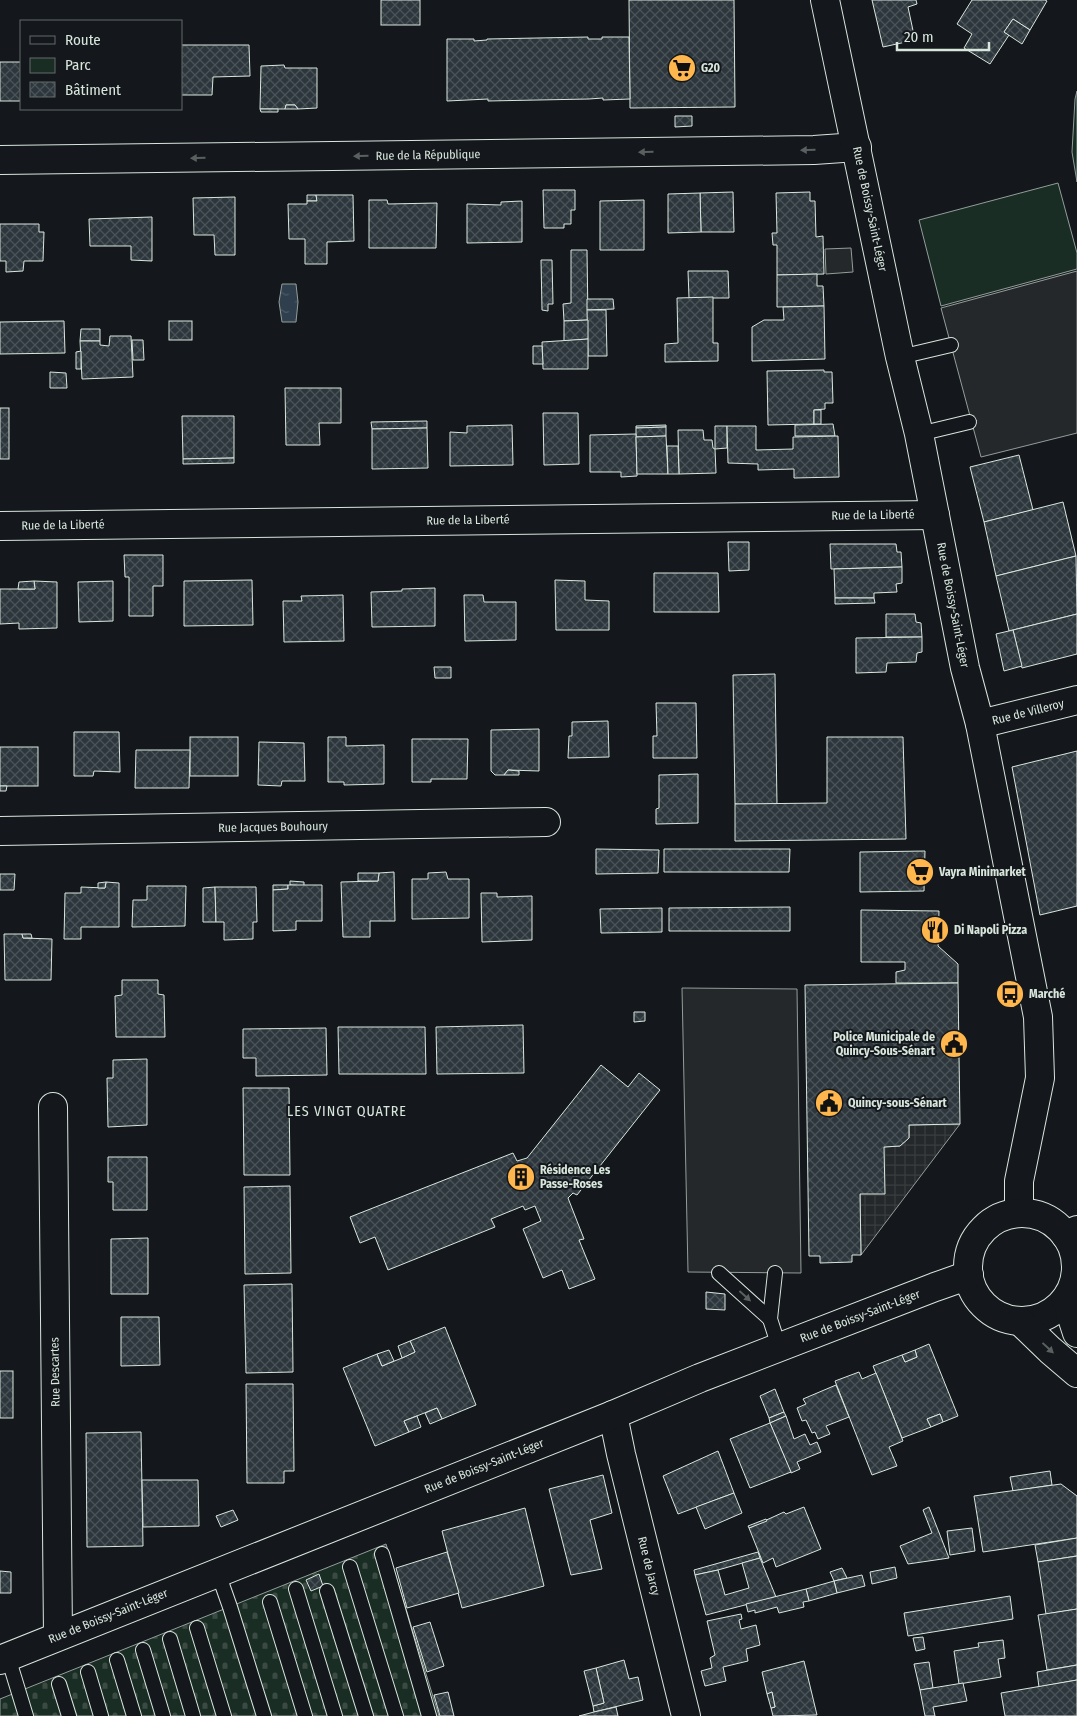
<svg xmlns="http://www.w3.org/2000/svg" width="1077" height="1716" viewBox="0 0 1077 1716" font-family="'Fira Sans Condensed',sans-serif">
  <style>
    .green { fill: #1a2d24; stroke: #939e99 }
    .cemetery { fill: url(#cemetery-stones); stroke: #939e99 }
    .parking { fill: #24282b; stroke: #939e99 }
    .plaza { fill: url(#plaza-grid); stroke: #939e99 }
    .water { fill: url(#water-ripples); stroke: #939e99 }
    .building { fill: url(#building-cross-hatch); stroke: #d8e6dc }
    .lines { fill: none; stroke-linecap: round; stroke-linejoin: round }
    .lane-casing { stroke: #d8e6dc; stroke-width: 16 }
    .street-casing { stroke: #d8e6dc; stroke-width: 30 }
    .secondary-casing { stroke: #d8e6dc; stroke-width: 30 }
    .lane { stroke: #14181c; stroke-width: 14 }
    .street { stroke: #14181c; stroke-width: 28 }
    .secondary { stroke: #14181c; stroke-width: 28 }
    .oneway { fill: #59605f }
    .labels { text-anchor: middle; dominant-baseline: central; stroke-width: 4; stroke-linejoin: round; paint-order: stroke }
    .poi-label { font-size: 12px; font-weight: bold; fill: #d8e6dc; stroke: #14181c; text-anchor: start }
    .street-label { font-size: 12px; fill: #d8e6dc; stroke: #14181c }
    .neighbourhood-label { font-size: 14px; letter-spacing: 1px; fill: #d8e6dc; stroke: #14181c }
  </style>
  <defs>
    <pattern id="cemetery-stones" width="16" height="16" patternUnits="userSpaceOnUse" patternTransform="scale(1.25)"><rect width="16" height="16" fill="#1a2d24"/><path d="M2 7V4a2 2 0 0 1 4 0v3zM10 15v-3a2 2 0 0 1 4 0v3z" fill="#3b4b43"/></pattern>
    <pattern id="plaza-grid" width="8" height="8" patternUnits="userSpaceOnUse" patternTransform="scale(1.25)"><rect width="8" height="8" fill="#24282b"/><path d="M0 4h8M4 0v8" fill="none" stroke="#393d3f"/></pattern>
    <pattern id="water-ripples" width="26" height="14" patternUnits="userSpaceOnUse" patternTransform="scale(1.25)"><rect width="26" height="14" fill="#2f3f4d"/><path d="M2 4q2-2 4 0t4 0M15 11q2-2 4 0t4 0" fill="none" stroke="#4c5b66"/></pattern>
    <pattern id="building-cross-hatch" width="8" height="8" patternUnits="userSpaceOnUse" patternTransform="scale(1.25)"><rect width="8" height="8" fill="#2c363c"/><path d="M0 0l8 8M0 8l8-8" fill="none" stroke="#4a5358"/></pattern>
  </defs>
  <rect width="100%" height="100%" fill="#14181c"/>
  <g class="green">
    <polygon points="1077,91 1077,182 1072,152 1075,99"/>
    <polygon points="1058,183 1077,253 1077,269 941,306 919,220"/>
  </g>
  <polygon class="cemetery" points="386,1544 439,1716 0,1716 0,1699"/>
  <g class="parking">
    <polygon points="851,248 853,272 826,274 825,249"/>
    <polygon points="1077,271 1077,433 981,457 941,308"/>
    <polygon points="682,988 797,989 801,1273 688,1272"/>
  </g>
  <polygon class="plaza" points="960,1124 861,1255 860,1194 884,1147 900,1146 909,1138 909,1125"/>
  <polygon class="water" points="282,284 296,284 298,302 296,322 282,322 279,302"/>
  <g class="building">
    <rect x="381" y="0" width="39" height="25"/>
    <polygon points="629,0 734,0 735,107 630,108"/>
    <polygon points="872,0 916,0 917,4 908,7 915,40 883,47"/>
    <polygon points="972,0 1045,0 1047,1 1030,30 1013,19 1004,32 1009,35 990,64 964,48 972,34 957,24"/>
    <polygon points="1013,19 1030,30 1022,44 1004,32"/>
    <polygon points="588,37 588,39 602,39 602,37 629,37 630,99 603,100 603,98 589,99 488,101 488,99 447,101 447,39 474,39 474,41 487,40 487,39"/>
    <polygon points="181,45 249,45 250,76 213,77 212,95 181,95"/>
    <rect x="0" y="62" width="21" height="39"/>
    <polygon points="284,65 285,68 317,68 317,108 298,109 295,105 286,105 285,109 260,109 261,66"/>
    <polygon points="286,105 295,105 298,109 285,109"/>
    <polygon points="260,109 278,109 278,112 261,112"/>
    <polygon points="675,116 692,116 692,126 675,127"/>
    <polygon points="543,190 575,190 575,210 571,210 571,224 564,224 564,228 544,228"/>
    <polygon points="733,192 734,232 701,232 700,193"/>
    <polygon points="810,192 810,201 815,201 816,237 823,236 824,274 777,275 777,245 773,245 772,233 777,233 776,193"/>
    <polygon points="700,193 701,232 668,233 668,194"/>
    <polygon points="307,195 316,195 317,201 307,201"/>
    <polygon points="316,195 353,195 354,241 327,242 327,264 305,264 305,239 289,239 288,204 307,204 307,201 317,201"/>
    <polygon points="235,197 235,255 215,255 214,235 194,235 193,198"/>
    <polygon points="369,200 387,200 388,204 437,203 436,248 369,248"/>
    <polygon points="644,200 644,250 600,250 600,201"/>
    <polygon points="522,201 522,242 467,243 467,204 501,205 501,202"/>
    <polygon points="152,217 152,261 131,260 131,246 90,246 89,219"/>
    <polygon points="0,224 39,224 39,232 44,232 43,261 24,261 23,271 6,272 6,261 0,261"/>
    <polygon points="571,250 587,250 588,320 564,321 563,304 571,303"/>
    <polygon points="541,260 552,260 553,304 548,304 548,311 542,310"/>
    <polygon points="688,271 728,271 729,298 689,298"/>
    <polygon points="817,274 817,286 823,286 824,306 777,307 777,275"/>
    <polygon points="713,297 713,343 718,343 718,361 665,362 665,344 678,343 677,298"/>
    <polygon points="587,299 613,299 614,309 587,310"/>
    <polygon points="824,306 825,359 752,361 752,327 764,320 784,320 783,307"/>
    <polygon points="587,310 606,310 607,356 588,356"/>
    <polygon points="588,320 588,339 564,341 564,321"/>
    <polygon points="64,321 65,353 0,354 0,322"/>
    <rect x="169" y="321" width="23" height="19"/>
    <polygon points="81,329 100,329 100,341 80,341"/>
    <polygon points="110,336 131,336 133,377 82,379 80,341 100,341 100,345 109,346"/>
    <polygon points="588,339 588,369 543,369 542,342"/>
    <polygon points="132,340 143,340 144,360 133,360"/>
    <polygon points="533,346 542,346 543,364 533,364"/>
    <polygon points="81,351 81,369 76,369 76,352"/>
    <polygon points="824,370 824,372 832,372 833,403 825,403 825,409 814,410 814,424 768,425 767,371"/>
    <polygon points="50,372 66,373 67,388 50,388"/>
    <polygon points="285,388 341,388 341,423 319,423 320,445 286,445"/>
    <rect x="0" y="408" width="9" height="51"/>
    <rect x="814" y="410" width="7" height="14"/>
    <polygon points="543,413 578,413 579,464 544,465"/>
    <polygon points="182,416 234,416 234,458 183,459"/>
    <polygon points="427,421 427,428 372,429 371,422"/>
    <polygon points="833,424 835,436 795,436 795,425"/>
    <polygon points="512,425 513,465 450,466 450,432 467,433 467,426"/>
    <polygon points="666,425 666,427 636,428 636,426"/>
    <polygon points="715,426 727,426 727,448 715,449"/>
    <polygon points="727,426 756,426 756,450 793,449 793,437 838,436 839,477 794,478 794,469 758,470 758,464 728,463"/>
    <polygon points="666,427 666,436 636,437 636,428"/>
    <polygon points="427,428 428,468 372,469 372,429"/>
    <polygon points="678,430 703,430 704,440 712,440 713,448 715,449 716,473 679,474"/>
    <polygon points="636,434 637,476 621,477 621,472 590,472 590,435"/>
    <polygon points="666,436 668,474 637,474 636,437"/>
    <polygon points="667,446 678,446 679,474 668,474"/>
    <polygon points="1019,455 1033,510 984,522 970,467"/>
    <polygon points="234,458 234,463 183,464 183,459"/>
    <polygon points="1063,502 1076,556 996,576 984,522"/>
    <polygon points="728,542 749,542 749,570 729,571"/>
    <polygon points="830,544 896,544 897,552 901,552 902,567 831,569"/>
    <polygon points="124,555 163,555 163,586 153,586 153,616 129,616 129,577 125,577"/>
    <polygon points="1076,556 1077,614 1009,631 996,576"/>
    <polygon points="902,567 902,583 896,584 897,592 874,593 874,598 835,598 834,569"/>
    <polygon points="654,573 718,573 719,612 654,612"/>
    <polygon points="252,580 253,625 184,626 184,581"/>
    <polygon points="555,580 585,581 585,600 609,601 609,630 556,630"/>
    <polygon points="34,581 57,582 57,628 19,629 19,623 0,624 0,589 35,589"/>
    <polygon points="34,581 35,589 18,589 19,582"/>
    <polygon points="113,581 113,621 79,622 78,582"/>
    <polygon points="435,588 435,626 372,627 371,592 402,591 402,589"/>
    <polygon points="343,595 344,641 284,642 283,601 302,601 301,596"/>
    <polygon points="464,595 483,595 484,602 516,602 516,640 465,641"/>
    <polygon points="835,598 874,598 875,603 835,604"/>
    <polygon points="886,614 915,614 916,622 921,623 922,637 886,637"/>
    <polygon points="1077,614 1077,654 1022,668 1013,630"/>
    <polygon points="1013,630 1022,666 1004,671 996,634"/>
    <polygon points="922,637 922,652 917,653 916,662 887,663 886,672 856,673 856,638"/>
    <polygon points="434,667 451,667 451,678 435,678"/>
    <polygon points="775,674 777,805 735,804 733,675"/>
    <polygon points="656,703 696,703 697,758 653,758 653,736 657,736"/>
    <polygon points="608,721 609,757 568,758 569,736 572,736 572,722"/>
    <polygon points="539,729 539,771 508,770 504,775 495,775 491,771 491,730"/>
    <polygon points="74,732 119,732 120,772 94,771 93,776 74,776"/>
    <rect x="190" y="737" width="48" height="39"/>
    <polygon points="328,737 346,737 346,746 384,745 384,784 344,785 344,782 328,782"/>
    <polygon points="827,737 903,737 906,839 735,841 735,804 827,803"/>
    <polygon points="412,739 468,739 467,779 431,779 431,782 412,782"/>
    <polygon points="259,742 304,743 305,781 282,781 281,786 258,785"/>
    <rect x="0" y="747" width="38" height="39"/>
    <polygon points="136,750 190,750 189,788 135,788"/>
    <polygon points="1077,751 1077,906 1040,915 1012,767"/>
    <polygon points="508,770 519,771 519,775 504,775"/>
    <polygon points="698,774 698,823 656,824 656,809 659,808 659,775"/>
    <polygon points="0,786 7,786 6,791 0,791"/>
    <polygon points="596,849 659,850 658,873 596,874"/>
    <polygon points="664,849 790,849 789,872 664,872"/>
    <polygon points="925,851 924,891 860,892 860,852"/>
    <polygon points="394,872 395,921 370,921 370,937 343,937 341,882 378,881 379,873"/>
    <polygon points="446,872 448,879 469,879 469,918 412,919 412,879 428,879 428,873"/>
    <polygon points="358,873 379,873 378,881 358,881"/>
    <polygon points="0,874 15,874 14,890 0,890"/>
    <polygon points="290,881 304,882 304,886 290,885"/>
    <polygon points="106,882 119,883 119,927 81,927 81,939 64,939 65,893 81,893 81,887 105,888"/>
    <polygon points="106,882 105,888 98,888 98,883"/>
    <polygon points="273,885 288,885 288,889 273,890"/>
    <polygon points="288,885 322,885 322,921 296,921 296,930 273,931 273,890 288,889"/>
    <polygon points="147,886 186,886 185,926 132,927 133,900 147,900"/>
    <polygon points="215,887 216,922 203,922 203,888"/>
    <polygon points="215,887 256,887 257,922 253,922 253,939 224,940 224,922 216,922"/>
    <polygon points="481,893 497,893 497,897 532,896 532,940 482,942"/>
    <polygon points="790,907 790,931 669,931 669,908"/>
    <polygon points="662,908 662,932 601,933 600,909"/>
    <polygon points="861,910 939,911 938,946 958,964 958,983 896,983 896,972 905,970 905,962 861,962"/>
    <polygon points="4,934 22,934 23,938 52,939 51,980 5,980"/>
    <polygon points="22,934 31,934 32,938 23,938"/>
    <polygon points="122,980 158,980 158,994 164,995 165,1037 116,1037 115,996 122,995"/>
    <polygon points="958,983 960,1124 909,1125 909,1138 900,1146 884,1147 885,1194 860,1194 861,1255 852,1255 852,1262 820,1263 820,1256 809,1256 805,985"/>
    <polygon points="634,1012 645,1012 645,1021 634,1022"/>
    <polygon points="523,1025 524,1073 437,1074 436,1027"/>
    <polygon points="338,1027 425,1027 426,1074 339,1074"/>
    <polygon points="326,1028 327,1075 256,1076 256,1058 243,1058 243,1029"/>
    <polygon points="147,1059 147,1125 108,1127 107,1078 113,1078 113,1060"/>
    <polygon points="601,1065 628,1087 639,1073 660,1090 577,1195 573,1193 568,1198 584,1239 579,1240 595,1279 569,1289 562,1270 543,1278 523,1229 541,1221 535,1206 525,1210 523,1206 491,1219 495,1227 388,1270 375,1237 360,1243 350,1217 513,1153 517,1161 527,1158"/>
    <polygon points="243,1088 289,1088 290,1175 244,1175"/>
    <polygon points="108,1157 147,1157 147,1210 113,1210 113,1182 108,1182"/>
    <polygon points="290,1186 291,1273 245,1274 244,1187"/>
    <polygon points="148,1238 148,1294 111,1294 111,1239"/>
    <polygon points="292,1284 293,1372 246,1373 244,1285"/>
    <polygon points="706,1292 725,1294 725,1310 706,1309"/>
    <polygon points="121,1317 159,1317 160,1365 121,1366"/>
    <polygon points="445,1327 476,1405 442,1419 437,1408 404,1421 409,1432 375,1446 343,1368 377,1354 382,1366 402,1358 415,1352 410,1341"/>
    <polygon points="410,1341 415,1352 402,1358 398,1346"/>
    <polygon points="929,1344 958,1416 943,1422 940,1414 927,1419 931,1427 902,1438 873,1366 902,1355 905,1362 917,1357 915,1350"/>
    <polygon points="389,1350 394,1361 382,1366 377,1354"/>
    <polygon points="915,1350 917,1357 905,1362 902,1355"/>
    <rect x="0" y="1371" width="13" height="47"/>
    <polygon points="859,1372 862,1379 876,1373 903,1441 889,1447 897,1466 872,1475 835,1381"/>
    <polygon points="246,1384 293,1384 294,1471 284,1471 284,1483 247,1483"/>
    <polygon points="836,1385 849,1417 826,1426 830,1434 818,1439 815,1432 812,1433 806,1420 802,1421 797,1408 806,1404 803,1399"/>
    <polygon points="775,1389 784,1412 769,1418 760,1396"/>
    <polygon points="437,1408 442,1419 430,1424 425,1413"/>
    <polygon points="784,1412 786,1416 770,1423 769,1418"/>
    <polygon points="940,1414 943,1422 931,1427 927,1419"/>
    <polygon points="417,1416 421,1427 409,1432 404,1421"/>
    <polygon points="786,1416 794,1439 805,1434 810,1445 817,1442 821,1452 797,1462 800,1469 791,1473 770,1423"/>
    <polygon points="770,1423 791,1472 750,1488 730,1439"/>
    <polygon points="141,1432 143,1546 87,1547 86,1433"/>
    <polygon points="718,1451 734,1493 678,1514 663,1476"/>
    <polygon points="1050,1471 1052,1485 1013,1491 1010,1477"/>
    <polygon points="603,1475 612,1513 590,1520 602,1569 571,1575 549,1489"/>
    <polygon points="142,1480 198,1480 199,1526 143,1527"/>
    <polygon points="1061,1484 1077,1496 1077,1538 983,1552 974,1496"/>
    <polygon points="734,1493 742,1513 705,1529 696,1507"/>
    <polygon points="804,1507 821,1549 776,1567 773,1558 763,1563 749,1528 784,1512 786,1514"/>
    <polygon points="929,1507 949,1558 908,1564 900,1546 932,1533 923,1510"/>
    <polygon points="525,1508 544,1586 462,1608 442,1531"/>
    <polygon points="233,1510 238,1520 221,1527 216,1516"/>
    <polygon points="766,1519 767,1521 749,1528 748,1526"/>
    <polygon points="972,1528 975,1551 950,1555 947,1531"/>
    <polygon points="1077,1538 1077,1556 1038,1562 1035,1545"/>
    <polygon points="447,1552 459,1593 407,1608 396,1568"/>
    <polygon points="758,1552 760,1558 718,1570 695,1575 694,1570"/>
    <polygon points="1077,1556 1077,1609 1046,1614 1038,1562"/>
    <polygon points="760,1558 776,1597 706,1615 695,1575 718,1570 725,1595 749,1588 742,1563"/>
    <polygon points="895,1567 897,1578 872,1584 870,1572"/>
    <polygon points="842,1568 847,1578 834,1581 830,1572"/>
    <polygon points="0,1571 11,1572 11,1593 0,1593"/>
    <polygon points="319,1574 323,1586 311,1591 306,1580"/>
    <polygon points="862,1575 865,1586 837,1593 834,1581"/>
    <polygon points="834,1581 837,1593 809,1601 806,1589"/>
    <polygon points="806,1589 809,1601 803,1602 804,1607 779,1613 777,1607 755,1613 755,1610 748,1612 746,1604"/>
    <polygon points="1010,1596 1013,1619 908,1636 904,1613"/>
    <polygon points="1077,1609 1077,1665 1047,1670 1038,1615"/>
    <polygon points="741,1614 742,1619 739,1620 741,1629 756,1625 760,1645 746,1649 748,1661 723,1667 726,1681 705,1686 701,1671 712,1668 710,1658 715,1655 707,1621"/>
    <polygon points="430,1622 444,1666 427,1672 413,1627"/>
    <polygon points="923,1637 925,1649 916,1651 913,1638"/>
    <polygon points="1003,1640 1005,1658 998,1659 1001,1677 959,1684 954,1651 979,1647 978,1643"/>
    <polygon points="624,1660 629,1679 638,1677 643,1700 594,1712 593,1706 604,1703 596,1668"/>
    <polygon points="804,1661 817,1715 773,1716 771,1708 775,1707 772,1692 767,1694 762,1672"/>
    <polygon points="929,1662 933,1688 920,1690 914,1664"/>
    <polygon points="1077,1665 1077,1680 1039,1687 1037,1672"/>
    <polygon points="596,1668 604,1703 593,1706 584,1671"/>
    <polygon points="1077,1680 1077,1716 1005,1716 1001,1693"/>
    <polygon points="963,1683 967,1701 933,1707 935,1716 925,1716 920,1690"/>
    <polygon points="448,1692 454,1716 440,1716 434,1695"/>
    <polygon points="772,1692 775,1707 771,1708 767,1694"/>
    <polygon points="616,1707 618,1716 579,1716 594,1712"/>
  </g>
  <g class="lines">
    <defs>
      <g id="lane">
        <polyline points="900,357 951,345"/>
        <polyline points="919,434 969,422"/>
        <polyline points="719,1273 770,1319"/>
        <polyline points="775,1273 770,1319 779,1347"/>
        <polyline points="382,1554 429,1716"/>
        <polyline points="350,1567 396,1716"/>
        <polyline points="218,1573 230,1607 264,1716"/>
        <polyline points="296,1589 335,1716"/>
        <polyline points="327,1591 366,1716"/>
        <polyline points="270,1602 305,1716"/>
        <polyline points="197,1628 224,1716"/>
        <polyline points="170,1639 193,1716"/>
        <polyline points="143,1650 163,1716"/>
        <polyline points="8,1657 26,1716"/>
        <polyline points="117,1660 134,1716"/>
        <polyline points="88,1672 101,1716"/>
        <polyline points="59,1684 69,1716"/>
      </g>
      <g id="street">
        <polyline points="0,160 814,150 857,147"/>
        <polyline points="0,526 935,515"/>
        <polyline points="980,724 1077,700"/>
        <polyline points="0,831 546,822"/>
        <polyline points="53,1107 58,1636"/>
        <polyline points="1066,1236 1077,1230"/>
        <polyline points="613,1415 621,1454 686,1716"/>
      </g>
      <g id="secondary">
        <polyline points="825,0 900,357 919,434 965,668 980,724 1038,1017 1040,1078 1019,1181 1019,1213"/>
        <circle cx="1022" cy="1267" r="54"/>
        <polyline points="1066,1299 1077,1333"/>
        <polyline points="1020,1321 1050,1350 1077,1373"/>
        <polyline points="0,1660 613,1415 700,1378 935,1287 969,1275"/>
      </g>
    </defs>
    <use href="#lane" class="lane-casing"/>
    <use href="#street" class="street-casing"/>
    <use href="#secondary" class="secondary-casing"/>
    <use href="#lane" class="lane"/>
    <use href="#street" class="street"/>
    <use href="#secondary" class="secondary"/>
  </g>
  <defs><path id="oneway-solid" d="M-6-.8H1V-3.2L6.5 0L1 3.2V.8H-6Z" transform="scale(1.25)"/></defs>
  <g class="oneway">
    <use href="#oneway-solid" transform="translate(808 150) rotate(179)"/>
    <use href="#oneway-solid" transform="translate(646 152) rotate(179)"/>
    <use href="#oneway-solid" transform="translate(361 156) rotate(179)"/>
    <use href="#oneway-solid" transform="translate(198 158) rotate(179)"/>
    <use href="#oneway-solid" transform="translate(745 1296) rotate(42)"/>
    <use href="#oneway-solid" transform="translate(1048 1348) rotate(43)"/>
  </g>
  <defs>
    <symbol id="supermarket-disc" viewBox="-11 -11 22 22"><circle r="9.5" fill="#ffb74d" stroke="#14181c"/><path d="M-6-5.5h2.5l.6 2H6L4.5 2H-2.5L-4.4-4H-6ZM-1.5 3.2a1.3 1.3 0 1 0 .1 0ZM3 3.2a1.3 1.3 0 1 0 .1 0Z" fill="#111"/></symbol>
    <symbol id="restaurant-disc" viewBox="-11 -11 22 22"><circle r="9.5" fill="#ffb74d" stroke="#14181c"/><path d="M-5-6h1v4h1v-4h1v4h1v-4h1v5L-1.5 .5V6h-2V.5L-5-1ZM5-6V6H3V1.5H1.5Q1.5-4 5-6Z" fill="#111"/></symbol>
    <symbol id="bus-disc" viewBox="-11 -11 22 22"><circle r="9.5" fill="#ffb74d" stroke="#14181c"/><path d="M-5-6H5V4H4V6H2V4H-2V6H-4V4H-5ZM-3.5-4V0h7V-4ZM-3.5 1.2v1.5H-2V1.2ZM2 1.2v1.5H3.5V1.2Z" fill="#111"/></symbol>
    <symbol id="civic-disc" viewBox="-11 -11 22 22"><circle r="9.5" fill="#ffb74d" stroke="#14181c"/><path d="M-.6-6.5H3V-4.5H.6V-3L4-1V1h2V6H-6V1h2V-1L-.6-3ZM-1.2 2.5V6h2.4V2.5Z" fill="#111"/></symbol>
    <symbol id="building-disc" viewBox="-11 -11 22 22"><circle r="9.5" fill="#ffb74d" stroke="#14181c"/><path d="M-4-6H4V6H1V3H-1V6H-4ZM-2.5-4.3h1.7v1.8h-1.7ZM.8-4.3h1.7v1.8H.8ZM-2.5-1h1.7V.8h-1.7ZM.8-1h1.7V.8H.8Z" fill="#111"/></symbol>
  </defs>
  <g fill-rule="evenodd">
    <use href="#supermarket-disc" x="666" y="52" width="32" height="32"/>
    <use href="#supermarket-disc" x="904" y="856" width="32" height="32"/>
    <use href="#restaurant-disc" x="919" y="914" width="32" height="32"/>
    <use href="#bus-disc" x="994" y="978" width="32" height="32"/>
    <use href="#civic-disc" x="938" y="1028" width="32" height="32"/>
    <use href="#civic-disc" x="813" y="1087" width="32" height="32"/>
    <use href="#building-disc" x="505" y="1161" width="32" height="32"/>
  </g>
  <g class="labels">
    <g class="poi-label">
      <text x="701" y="68">G20</text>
      <text x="939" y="872">Vayra Minimarket</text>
      <text x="954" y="930">Di Napoli Pizza</text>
      <text x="1029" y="994">Marché</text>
      <text x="935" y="1037" text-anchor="end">Police Municipale de<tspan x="935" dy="14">Quincy-Sous-Sénart</tspan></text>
      <text x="848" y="1103">Quincy-sous-Sénart</text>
      <text x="540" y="1170">Résidence Les<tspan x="540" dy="14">Passe-Roses</tspan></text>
    </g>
    <g class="street-label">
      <text transform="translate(428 155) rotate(-1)">Rue de la République</text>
      <text transform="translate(870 209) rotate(78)">Rue de Boissy-Saint-Léger</text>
      <text transform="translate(873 515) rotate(-1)">Rue de la Liberté</text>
      <text transform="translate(468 520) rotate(-1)">Rue de la Liberté</text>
      <text transform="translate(63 525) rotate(-1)">Rue de la Liberté</text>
      <text transform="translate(953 605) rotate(79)">Rue de Boissy-Saint-Léger</text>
      <text transform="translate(1028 712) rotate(-14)">Rue de Villeroy</text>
      <text transform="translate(273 827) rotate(-1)">Rue Jacques Bouhoury</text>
      <text transform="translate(860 1316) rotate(-21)">Rue de Boissy-Saint-Léger</text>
      <text transform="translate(55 1372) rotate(-91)">Rue Descartes</text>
      <text transform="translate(484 1466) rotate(-22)">Rue de Boissy-Saint-Léger</text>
      <text transform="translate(649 1566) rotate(76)">Rue de Jarcy</text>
      <text transform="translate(108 1616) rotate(-22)">Rue de Boissy-Saint-Léger</text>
    </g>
    <g class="neighbourhood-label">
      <text x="347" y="1111">LES VINGT QUATRE</text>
    </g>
  </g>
  <rect x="20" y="20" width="162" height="90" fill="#14181c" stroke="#626a69"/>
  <rect x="30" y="36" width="25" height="8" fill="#14181c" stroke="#626a69"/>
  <text x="65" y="45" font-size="15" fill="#d8e6dc">Route</text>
  <rect x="30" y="58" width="25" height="15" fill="#1a2d24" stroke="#626a69"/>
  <text x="65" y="70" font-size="15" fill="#d8e6dc">Parc</text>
  <rect x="30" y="82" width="25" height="15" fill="url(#building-cross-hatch)" stroke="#626a69"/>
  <text x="65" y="95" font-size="15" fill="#d8e6dc">Bâtiment</text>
  <path d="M897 42v8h92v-8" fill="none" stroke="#d8e6dc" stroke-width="2.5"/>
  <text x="904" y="42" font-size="15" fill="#d8e6dc" stroke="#14181c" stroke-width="4" paint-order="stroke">20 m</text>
</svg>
